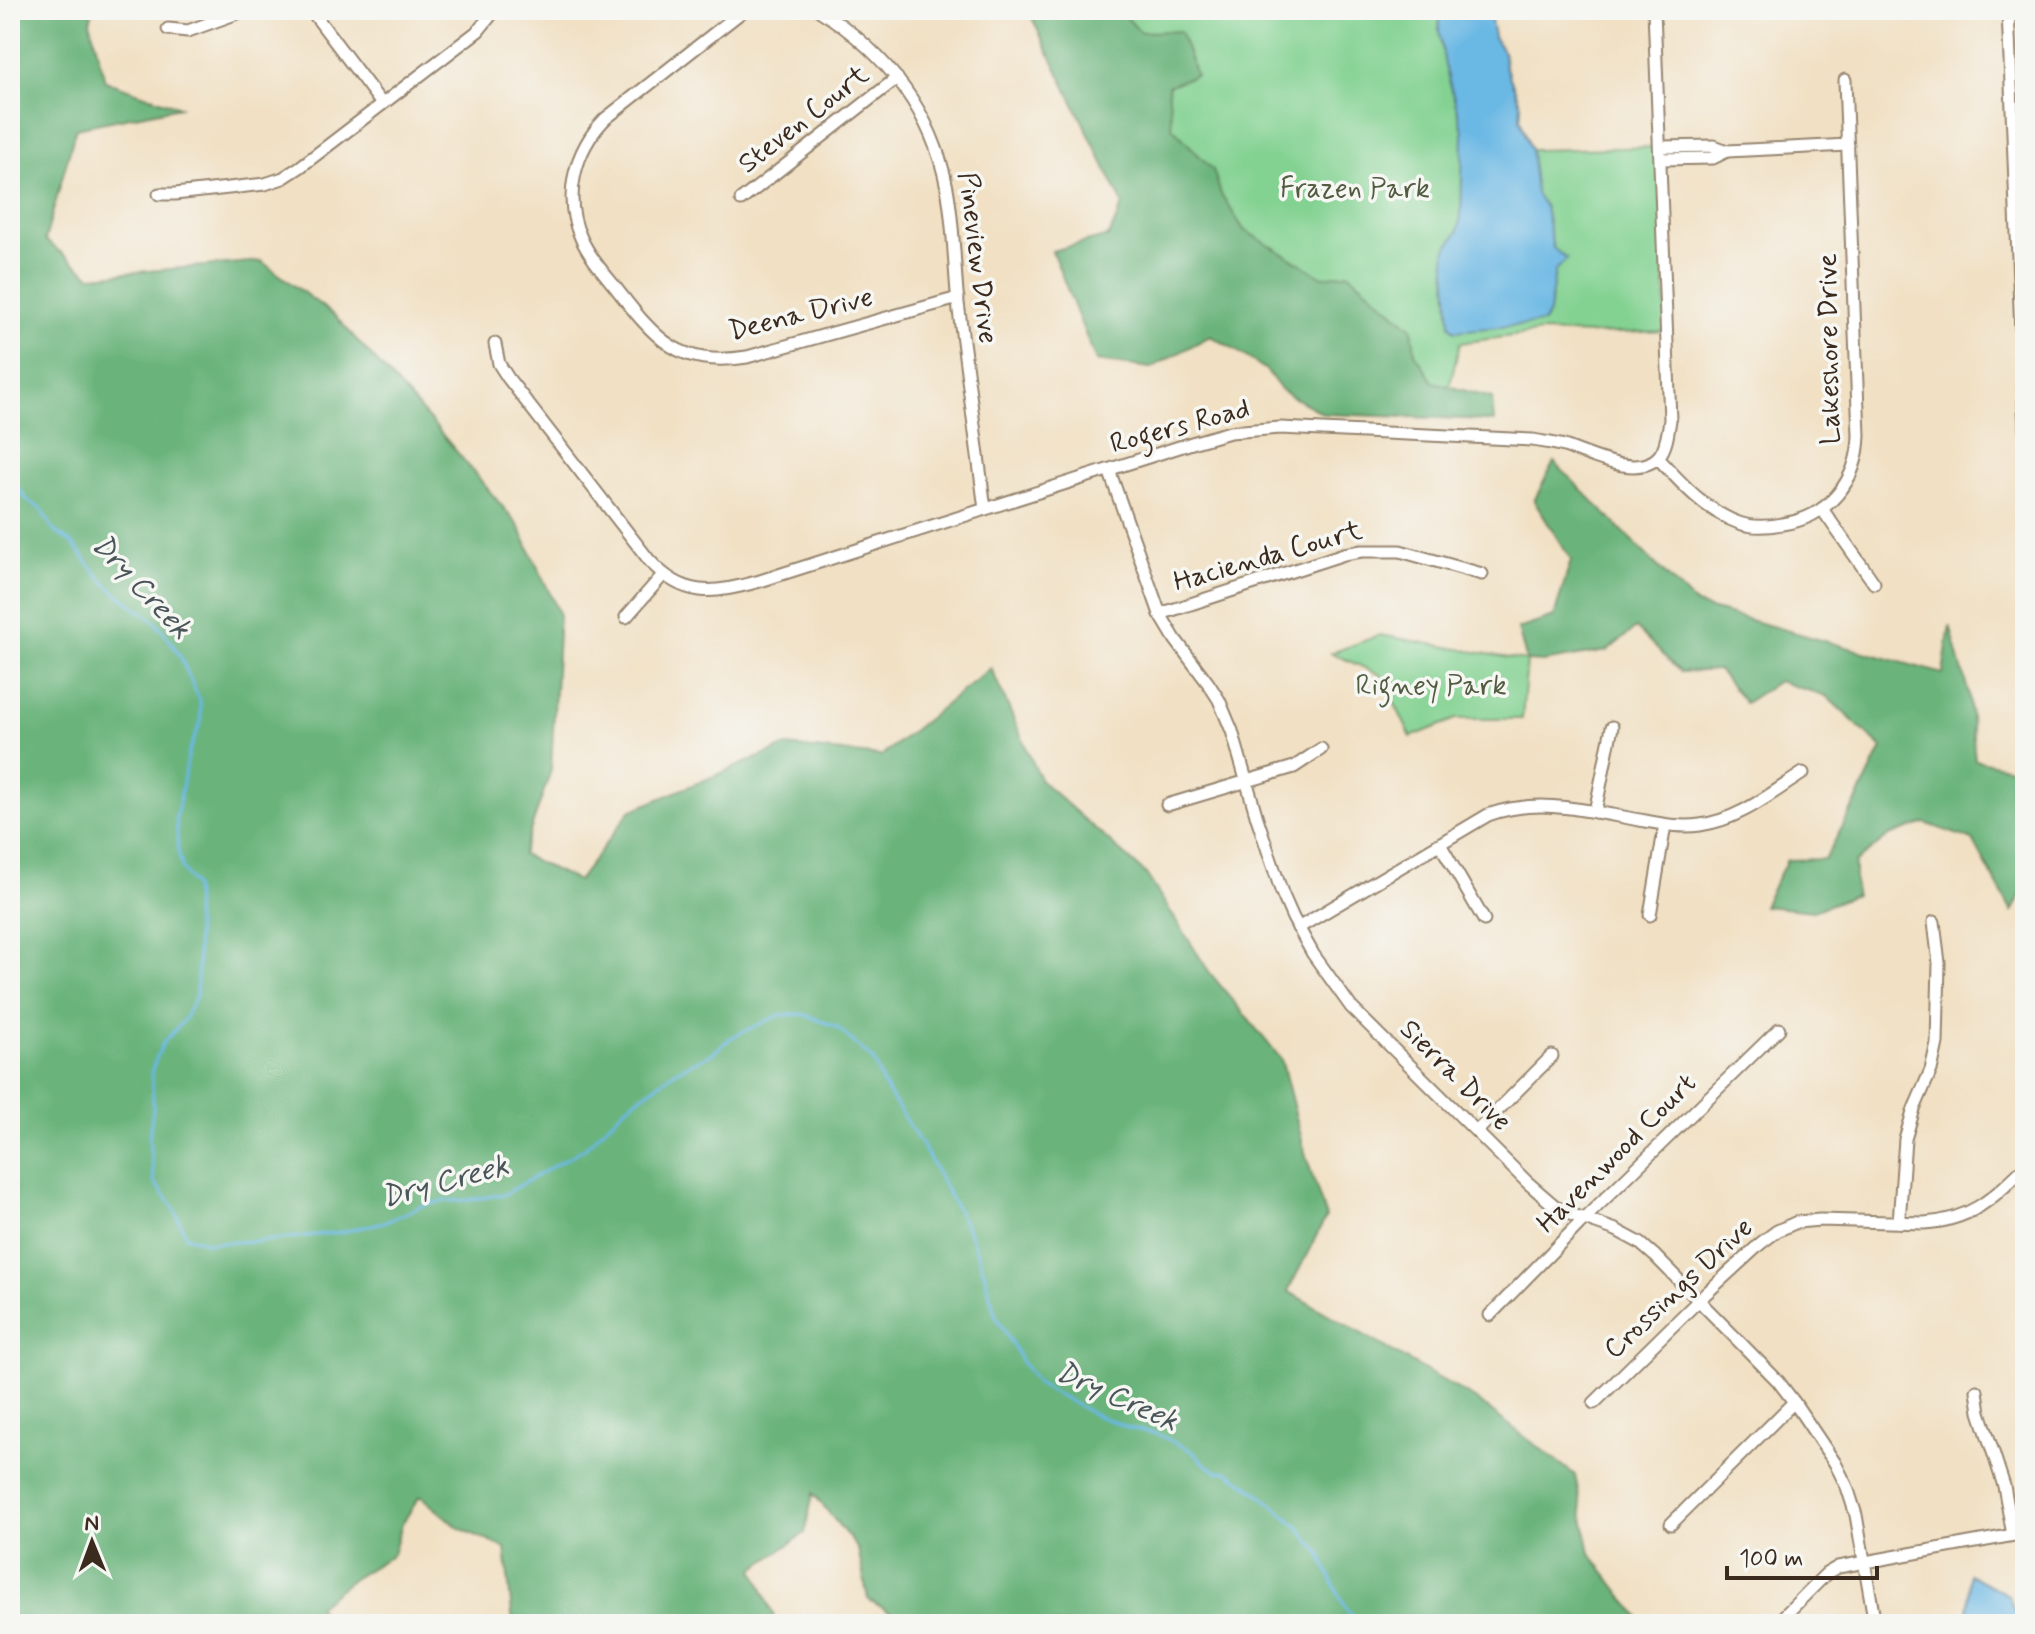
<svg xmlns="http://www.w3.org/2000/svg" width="2035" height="1634" viewBox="0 0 2035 1634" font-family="Mynerve,sans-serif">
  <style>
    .green { fill: #83d292; stroke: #5f7e58; stroke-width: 2 }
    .forest { fill: #6ab47c; stroke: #526f4d; stroke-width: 2 }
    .water { fill: #6ab8e4; stroke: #527181; stroke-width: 2 }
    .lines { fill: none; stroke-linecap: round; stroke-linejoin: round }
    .stream { stroke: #6ab8e4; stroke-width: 3 }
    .street-casing { stroke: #968570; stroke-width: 15 }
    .street { stroke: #fff; stroke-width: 11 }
    .labels { text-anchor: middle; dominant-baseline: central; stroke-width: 7; stroke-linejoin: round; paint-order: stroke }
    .street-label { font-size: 28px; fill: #3b2a1e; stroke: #f6f6f2 }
    .park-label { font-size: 28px; fill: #515c41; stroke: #f6f6f2 }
    .water-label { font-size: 30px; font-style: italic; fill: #495559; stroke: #f6f6f2 }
  </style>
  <rect width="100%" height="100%" fill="#f6f6f2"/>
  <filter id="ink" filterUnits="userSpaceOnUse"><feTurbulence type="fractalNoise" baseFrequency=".0125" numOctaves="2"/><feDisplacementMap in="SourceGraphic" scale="16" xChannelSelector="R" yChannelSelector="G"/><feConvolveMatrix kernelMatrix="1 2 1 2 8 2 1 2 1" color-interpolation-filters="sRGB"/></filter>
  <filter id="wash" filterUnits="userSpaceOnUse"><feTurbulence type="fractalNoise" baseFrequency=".006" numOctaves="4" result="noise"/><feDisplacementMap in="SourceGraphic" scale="32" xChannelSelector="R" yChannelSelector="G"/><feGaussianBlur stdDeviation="1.8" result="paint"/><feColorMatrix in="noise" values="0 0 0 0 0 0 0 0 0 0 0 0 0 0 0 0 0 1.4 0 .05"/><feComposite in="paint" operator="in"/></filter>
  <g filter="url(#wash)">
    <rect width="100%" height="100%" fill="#f1e0c3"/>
    <g class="green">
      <polygon points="1028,10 1489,10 1494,37 1504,53 1505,66 1521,105 1520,119 1531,150 1660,147 1667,331 1593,334 1542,332 1460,343 1448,392 1303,378"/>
      <polygon points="1380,635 1527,661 1522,719 1456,719 1411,737 1381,675 1331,653"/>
    </g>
    <g class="forest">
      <polygon points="10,10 93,10 90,22 105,81 180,107 76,128 45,240 91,276 261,261 335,316 435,426 518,525 559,613 551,770 522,855 578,881 630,811 786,746 881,756 991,668 1041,781 1146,874 1210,973 1281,1059 1306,1156 1326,1217 1288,1291 1475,1399 1575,1475 1590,1553 1644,1624 910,1624 868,1599 858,1549 813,1493 805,1533 754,1569 777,1624 513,1624 505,1548 459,1528 420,1496 402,1524 393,1554 351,1580 317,1606 330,1624 10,1624"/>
      <polygon points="1028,10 1120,10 1140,32 1180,31 1196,75 1168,86 1172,127 1213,170 1221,194 1244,230 1323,277 1349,273 1412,328 1415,353 1433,382 1492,398 1494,422 1467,419 1324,414 1282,391 1266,370 1231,347 1210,336 1151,368 1096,361 1052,251 1109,236 1123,204"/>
      <polygon points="1554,462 1696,605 1943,674 1950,625 1969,695 1975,760 2025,771 2025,887 2012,912 1973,840 1925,823 1889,836 1855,863 1855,895 1813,911 1763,906 1787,860 1825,859 1859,796 1882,748 1826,696 1778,681 1745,703 1718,670 1680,672 1636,628 1607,651 1543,662 1527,661 1518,629 1554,617 1571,560 1534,501"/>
    </g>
    <g class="water">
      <polygon points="1440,10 1489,10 1494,37 1504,53 1505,66 1521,105 1520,119 1531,151 1536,193 1545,207 1553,248 1567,259 1555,271 1549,313 1543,323 1455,331 1450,325 1445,251 1458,231 1461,215 1463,131 1445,66 1439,31"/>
      <polygon points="1969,1574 2008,1595 2017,1615 2025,1624 1971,1624 1968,1609"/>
    </g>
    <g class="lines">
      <polyline class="stream" points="10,485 18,487 27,500 41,509 54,531 72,543 100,578 117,594 154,621 169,639 181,658 200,702 201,722 189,751 176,818 178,851 183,870 194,886 198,965 196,996 184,1020 163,1043 152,1069 153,1108 149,1138 154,1182 173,1206 186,1236 209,1243 263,1241 342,1232 388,1221 426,1204 446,1201 469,1200 505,1194 585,1148 627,1106 678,1070 713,1053 732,1037 780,1015 803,1014 837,1027 873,1060 883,1084 927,1154 970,1234 984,1272 995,1314 1022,1362 1037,1383 1091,1413 1129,1428 1157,1434 1192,1451 1204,1463 1218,1472 1227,1471 1261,1495 1297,1526 1313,1544 1320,1553 1339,1596 1356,1624"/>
    </g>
  </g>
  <g filter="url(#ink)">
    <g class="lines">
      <defs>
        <g id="street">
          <polyline points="311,10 382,104"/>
          <path d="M744 10 605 119C575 150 562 197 581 238 589 256 603 272 616 288 655 338 678 368 747 357L958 298"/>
          <path d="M819 10C885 52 932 110 947 188 954 226 954 265 958 303 967 372 976 440 985 509"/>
          <polyline points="2008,10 2025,432"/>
          <polyline points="168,29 188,31 246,10"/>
          <polyline points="1660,147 1714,146 1727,151 1848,145"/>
          <polyline points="1661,159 1713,158 1727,151"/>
          <polyline points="159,194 175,194 265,184 283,178 300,167 478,31 495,10"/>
          <polyline points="741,200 897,78"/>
          <path d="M495 344 499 364 508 378 649 560C684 599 713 594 760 581L1195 442 1230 432 1280 428 1533 440C1543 442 1554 443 1564 446 1589 454 1638 480 1659 456 1667 447 1668 431 1670 420L1654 10"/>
          <path d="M1658 458C1680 482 1707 512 1739 523 1753 528 1767 527 1782 524 1828 518 1858 481 1859 435L1845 80"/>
          <polyline points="1109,470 1160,614 1175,639 1208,683 1219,700 1232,731 1257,818 1282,893 1293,918 1313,954 1351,1007 1527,1182 1556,1207 1570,1214 1616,1230 1640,1243 1655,1256 1778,1381 1794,1402 1835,1463 1847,1487 1856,1515 1875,1624"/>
          <polyline points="1822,509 1874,583"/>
          <polyline points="1160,614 1344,554 1362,551 1400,551 1482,574"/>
          <polyline points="626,617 663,575"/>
          <polyline points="1167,805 1294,767 1321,749"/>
          <polyline points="1595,812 1612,727"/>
          <polyline points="1440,844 1484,920"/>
          <polyline points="1650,915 1665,825"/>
          <path d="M1298 928 1488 815C1540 796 1592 812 1645 821 1663 824 1681 828 1700 825 1739 820 1770 794 1803 773"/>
          <polyline points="1477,1131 1552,1056"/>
          <polyline points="1899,1222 1905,1139 1914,1109 1931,1070 1937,1043 1939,963 1934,922"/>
          <polyline points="1490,1315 1584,1219 1779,1029"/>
          <polyline points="1977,1391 1980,1412 2004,1486 2013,1535"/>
          <path d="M1594 1403 1699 1300 1761 1243 1777 1231 1797 1222 1820 1220 1924 1223C1972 1220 1993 1198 2025 1167"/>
          <polyline points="1671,1524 1794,1402"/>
          <polyline points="1776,1624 1826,1574 1838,1567 2025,1533"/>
        </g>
      </defs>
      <use href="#street" class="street-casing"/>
      <use href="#street" class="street"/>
    </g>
  </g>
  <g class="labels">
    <g class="street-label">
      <text transform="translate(804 120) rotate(-38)">Steven Court</text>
      <text transform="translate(977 258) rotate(83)">Pineview Drive</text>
      <text transform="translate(801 315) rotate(-14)">Deena Drive</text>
      <text transform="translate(1830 349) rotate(-91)">Lakeshore Drive</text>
      <text transform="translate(1180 427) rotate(-15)">Rogers Road</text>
      <text transform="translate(1268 557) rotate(-16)">Hacienda Court</text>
      <text transform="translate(1455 1076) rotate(45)">Sierra Drive</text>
      <text transform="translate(1617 1154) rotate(-45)">Havenwood Court</text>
      <text transform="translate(1679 1289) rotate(-43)">Crossings Drive</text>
    </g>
    <g class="park-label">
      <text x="1355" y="189">Frazen Park</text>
      <text x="1431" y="686">Rigney Park</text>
    </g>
    <g class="water-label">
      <text transform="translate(141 587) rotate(47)">Dry Creek</text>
      <text transform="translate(445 1182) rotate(-15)">Dry Creek</text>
      <text transform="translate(1117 1397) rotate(24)">Dry Creek</text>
    </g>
  </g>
  <rect width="2035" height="1634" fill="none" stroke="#f6f6f2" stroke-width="40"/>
  <g transform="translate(92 1542) rotate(359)" stroke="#f6f6f2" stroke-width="6" paint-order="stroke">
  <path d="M0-6L14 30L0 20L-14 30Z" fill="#3b2a1e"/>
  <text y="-12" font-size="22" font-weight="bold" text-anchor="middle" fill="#3b2a1e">N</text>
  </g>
  <path d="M1727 1566v12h150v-12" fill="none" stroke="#3b2a1e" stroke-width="4"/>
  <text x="1739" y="1566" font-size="24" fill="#3b2a1e" stroke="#f6f6f2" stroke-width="6" paint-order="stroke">100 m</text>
</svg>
